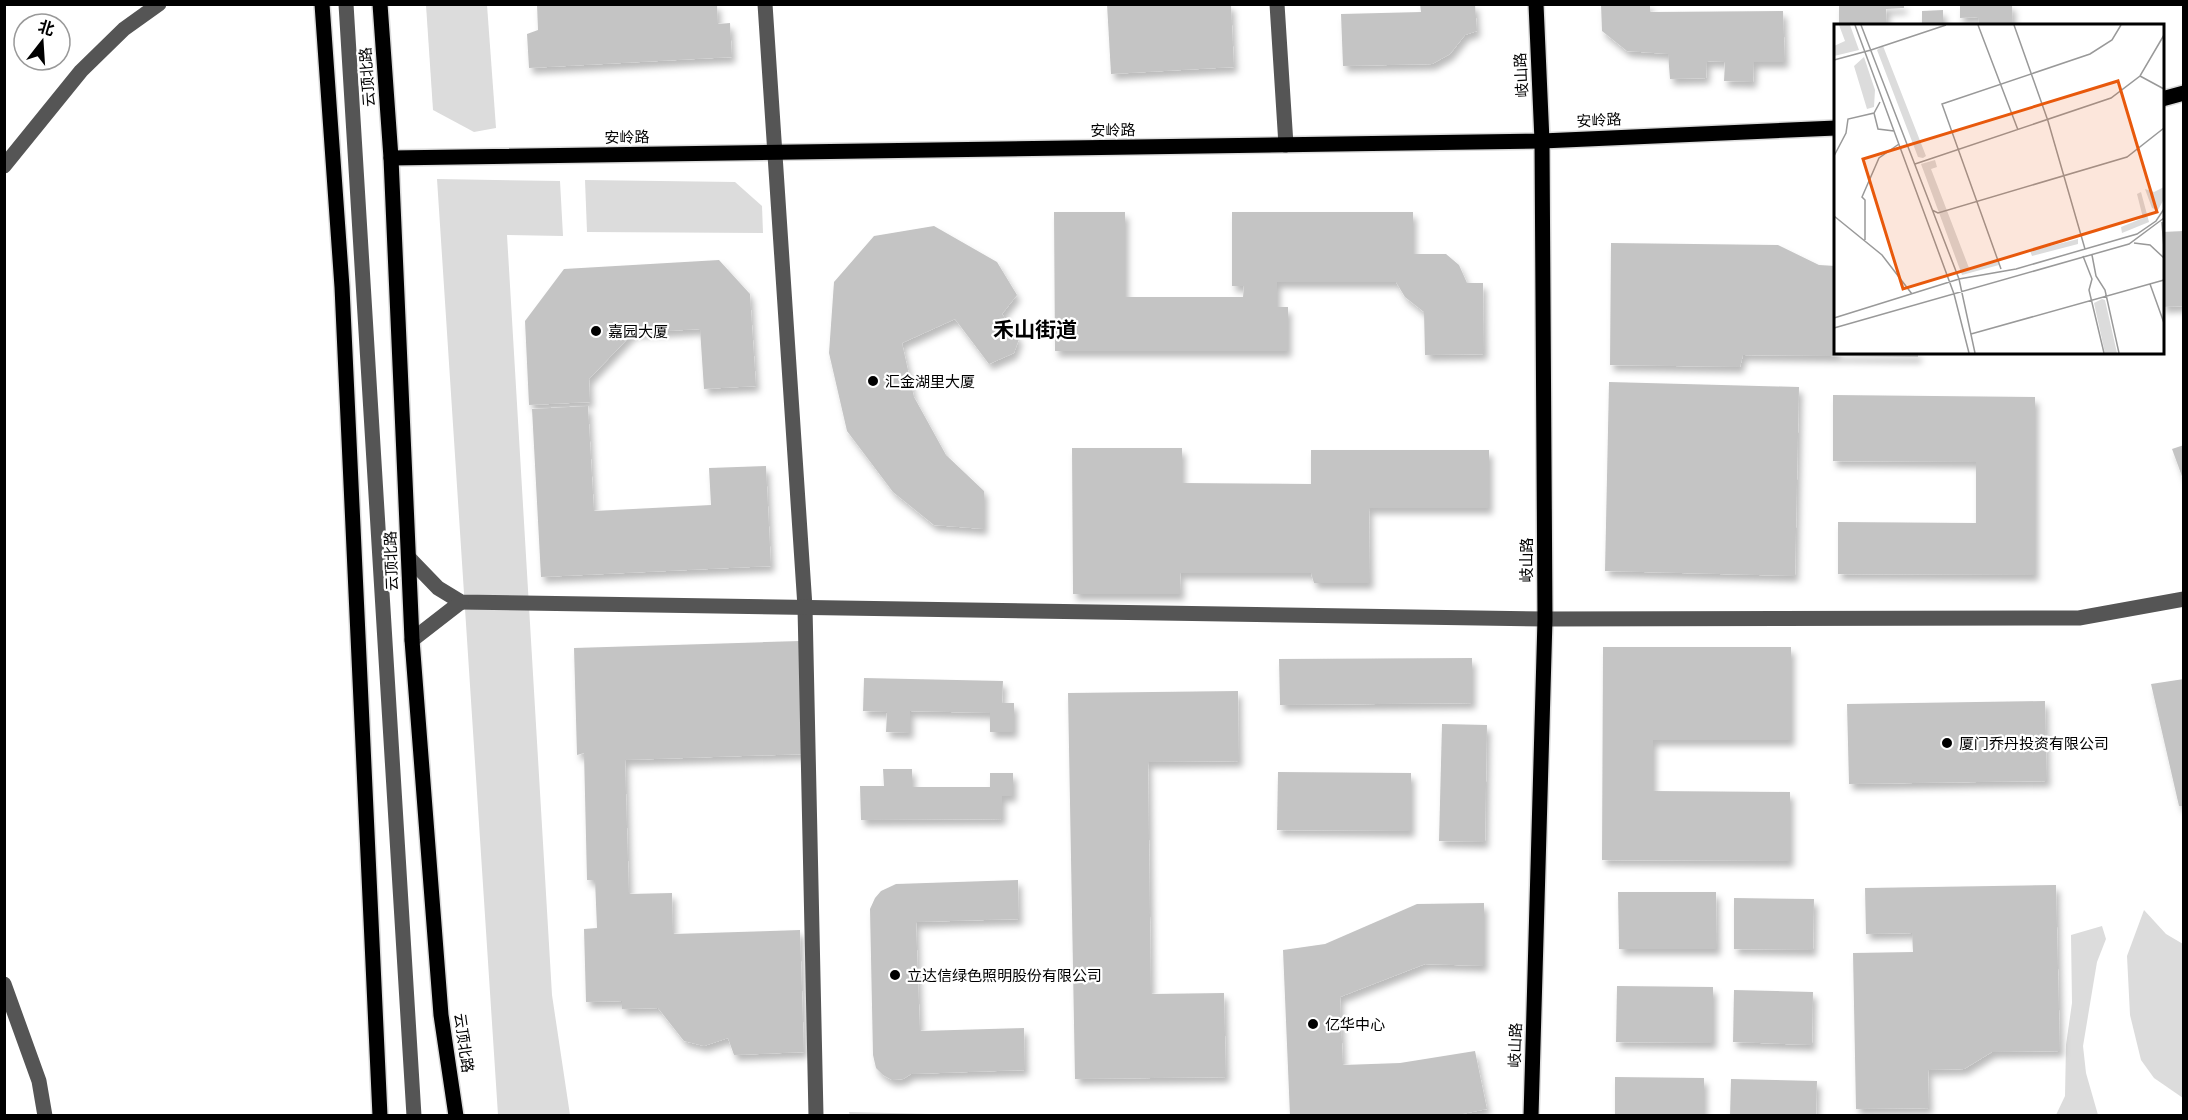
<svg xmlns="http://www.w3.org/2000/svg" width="2188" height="1120" viewBox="0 0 2188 1120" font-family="Helvetica,'Noto Sans SC',sans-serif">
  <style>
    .green { fill: #dcdcdc }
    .building { fill: #c4c4c4; filter: url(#shadow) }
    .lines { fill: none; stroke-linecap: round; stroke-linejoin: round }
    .major-casing { stroke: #dbdbdb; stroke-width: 18 }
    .minor { stroke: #555; stroke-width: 15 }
    .major { stroke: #000; stroke-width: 15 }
    .poi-dot { fill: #000; stroke: #fff; stroke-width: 2 }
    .labels { text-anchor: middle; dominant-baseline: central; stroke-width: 4.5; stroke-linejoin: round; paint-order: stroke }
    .street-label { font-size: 15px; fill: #000; stroke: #fff }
    .poi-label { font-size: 15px; fill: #000; stroke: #fff; text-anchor: start }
    .district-label { font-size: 21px; font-weight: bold; fill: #000; stroke: #fff }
    .inset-road { fill: none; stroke: #999; stroke-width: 1.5 }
    .view { fill: #e8590c; fill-opacity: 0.15; stroke: #e8590c; stroke-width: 3 }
    .inset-edge { fill: none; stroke: #000; stroke-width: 3 }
  </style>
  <defs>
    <filter id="shadow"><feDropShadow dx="3.5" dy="6" stdDeviation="3" flood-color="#0004"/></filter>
  </defs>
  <rect width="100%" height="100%" fill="#fff"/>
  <g class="green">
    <polygon points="426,5 487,5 496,128 474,132 433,110"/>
    <polygon points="437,179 560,181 563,236 507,235 552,995 570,1115 498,1115"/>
    <polygon points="585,180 735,182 762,206 763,233 587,232"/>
    <polygon points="2144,910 2166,934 2183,944 2183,1098 2154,1078 2141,1060 2130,1015 2127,956"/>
    <polygon points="2102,926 2106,939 2097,962 2083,1046 2086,1073 2098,1115 2056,1115 2065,1096 2066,1045 2072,1003 2071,935"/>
    <polygon points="849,1112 972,1115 850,1116"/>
  </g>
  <g class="building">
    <polygon points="537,4 717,4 718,24 730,23 732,57 529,68 527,34 538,30"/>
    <polygon points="1107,4 1231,4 1234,67 1111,74"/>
    <polygon points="1420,4 1475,4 1477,31 1465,35 1450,54 1432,64 1343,66 1341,14 1421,12"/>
    <polygon points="1601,4 1650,4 1650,12 1783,11 1785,62 1754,62 1753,82 1724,81 1725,62 1707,61 1706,78 1670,79 1668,54 1627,51 1602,31"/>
    <polygon points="1839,4 1904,4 1904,8 1886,9 1887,26 1839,26"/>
    <polygon points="1960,4 2012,4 2013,26 1979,26 1978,17 1960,18"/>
    <polygon points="1943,10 1943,26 1922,26 1922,11"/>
    <polygon points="1054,212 1125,212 1125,297 1243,297 1244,286 1232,286 1232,212 1413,212 1413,254 1446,254 1459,265 1467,283 1483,283 1484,354 1425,355 1424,312 1405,297 1396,282 1277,282 1277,307 1288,307 1288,351 1055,351"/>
    <polygon points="934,226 997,262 1017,295 1002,314 1019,339 1014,353 989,364 955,319 902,343 914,397 946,455 984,491 984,529 934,525 893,492 847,431 829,353 834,282 874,236"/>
    <polygon points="2184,231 2184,306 2162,307 2162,232"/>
    <polygon points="1611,243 1778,245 1819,265 1836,266 1836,352 1918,352 1918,357 1743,355 1740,367 1610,365"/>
    <polygon points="719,260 750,294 756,386 704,389 700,329 633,333 589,379 590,402 529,405 525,321 564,269"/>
    <polygon points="1609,382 1799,387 1795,576 1605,571"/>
    <polygon points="1833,395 2035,397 2035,575 1838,574 1838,522 1976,523 1976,462 1833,461"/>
    <polygon points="588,406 594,511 711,505 709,468 766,466 771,566 541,577 532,409"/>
    <polygon points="2184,445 2184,479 2183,479 2172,449"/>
    <polygon points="1072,448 1182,448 1182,483 1311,484 1311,450 1489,450 1489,508 1369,508 1370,583 1314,583 1311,573 1180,573 1181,594 1073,594"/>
    <polygon points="800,641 804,754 625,760 629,894 672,893 673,934 800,930 804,1052 734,1055 728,1038 704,1046 684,1041 658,1008 622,1009 622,1001 586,1002 584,929 597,928 595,880 587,880 584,753 577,755 574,648"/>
    <polygon points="1603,647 1791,647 1791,740 1653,740 1653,791 1790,792 1790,861 1602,860"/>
    <polygon points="1472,658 1472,703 1280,705 1279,659"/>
    <polygon points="864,678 1003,681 1002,703 1014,703 1014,732 990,732 990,713 910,711 910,733 886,732 887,712 863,711"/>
    <polygon points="2184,679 2184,806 2179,806 2151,684"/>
    <polygon points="1238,691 1239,761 1148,762 1151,994 1224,993 1226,1077 1075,1079 1068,693"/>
    <polygon points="2045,701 2047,781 1849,784 1847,704"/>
    <polygon points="1442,724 1487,725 1485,842 1439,841"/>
    <polygon points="883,769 912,769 912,787 990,787 990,773 1013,773 1013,796 1002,796 1002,819 861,820 860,786 884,786"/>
    <polygon points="1278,772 1411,773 1411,831 1277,830"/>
    <polygon points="1018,880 1019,919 916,922 920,1031 1024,1028 1025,1070 911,1074 903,1079 892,1080 883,1075 876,1068 873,1055 870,909 875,898 881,891 896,884"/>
    <polygon points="2056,885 2060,1051 1992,1052 1964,1069 1928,1070 1929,1108 1856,1109 1853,953 1913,952 1912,933 1866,934 1865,888"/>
    <polygon points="1618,892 1716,892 1717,949 1619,949"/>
    <polygon points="1734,898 1814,899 1813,950 1734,949"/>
    <polygon points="1484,903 1484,966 1425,964 1340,997 1343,1065 1400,1063 1475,1051 1487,1109 1452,1116 1290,1116 1283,950 1325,944 1417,904"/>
    <polygon points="1617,986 1713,987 1713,1043 1616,1042"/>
    <polygon points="1734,990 1813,992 1812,1045 1733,1042"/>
    <polygon points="1615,1077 1704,1078 1704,1116 1615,1116"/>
    <polygon points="1731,1079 1817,1081 1816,1116 1730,1116"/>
  </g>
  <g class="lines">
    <defs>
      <g id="major">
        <polyline points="322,4 342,287 380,1116"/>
        <polyline points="380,4 391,158 412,640 441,1015 456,1116"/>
        <polyline points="2162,99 2184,93"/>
        <polyline points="391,158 1542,141 1836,128"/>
        <polyline points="1531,1116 1545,619 1542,141 1536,4"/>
      </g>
    </defs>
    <use href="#major" class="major-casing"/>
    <g class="minor">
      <polyline points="346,4 414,1116"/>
      <polyline points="765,4 805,607 816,1116"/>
      <polyline points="1277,4 1286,145"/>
      <polyline points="4,166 81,71 124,29 159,4"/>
      <polyline points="409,558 438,588 461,602 1545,619 2079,618 2184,599"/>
      <polyline points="412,640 461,602"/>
      <polyline points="4,984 39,1081 45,1116"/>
    </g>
    <use href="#major" class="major"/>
  </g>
  <g class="poi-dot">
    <circle cx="596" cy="331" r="6"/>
    <circle cx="873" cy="381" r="6"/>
    <circle cx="1947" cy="743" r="6"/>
    <circle cx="895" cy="975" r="6"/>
    <circle cx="1313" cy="1024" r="6"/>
  </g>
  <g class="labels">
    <g class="street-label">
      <text transform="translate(1521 75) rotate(-93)">岐山路</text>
      <text transform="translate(367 77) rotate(-94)">云顶北路</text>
      <text transform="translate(1599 120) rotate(-3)">安岭路</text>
      <text transform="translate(1113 130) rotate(-1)">安岭路</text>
      <text transform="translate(627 137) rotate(-1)">安岭路</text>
      <text transform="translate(1526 560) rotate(-90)">岐山路</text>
      <text transform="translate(391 561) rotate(-92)">云顶北路</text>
      <text transform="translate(464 1043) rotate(82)">云顶北路</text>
      <text transform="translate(1515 1045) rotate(-88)">岐山路</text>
    </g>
    <g class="poi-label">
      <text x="608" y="331">嘉园大厦</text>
      <text x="885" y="381">汇金湖里大厦</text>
      <text x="1959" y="743">厦门乔丹投资有限公司</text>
      <text x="907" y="975">立达信绿色照明股份有限公司</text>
      <text x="1325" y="1024">亿华中心</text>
    </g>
    <g class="district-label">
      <text x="1035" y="329">禾山街道</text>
    </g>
  </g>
  <g transform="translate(1834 24)">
    <rect width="330" height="330" fill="#fff"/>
    <path d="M5 1H16L25 26 0 32V22L11 17ZM49 22 92 132 89 134 84 133 43 26ZM30 33 41 66 40 83 33 85 20 42ZM101 136 103 143 97 145 135 244 164 238 165 241 128 251 87 140ZM330 163V175L324 186 318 184 311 165 320 168ZM307 168 315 198 288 209 287 203 309 194 303 170ZM244 215V220L198 232 196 227ZM268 275 271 276 283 329H271L260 279Z" fill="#dcdcdc"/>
    <path class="inset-road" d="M21 1 120 270 135 329M27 1 125 255 141 329M144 1 184 106M180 1 214 97 251 225M37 26 112 1M0 36 37 26M306 52 330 65M40 89 44 105 60 107M0 132 12 109 14 95 40 89 46 78M81 140 277 74 306 52 330 11M98 186 104 189 293 133 330 104M0 192 48 231 78 270M328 198 330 224M31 216V176L28 173 45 134 65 120M300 219 316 221 330 234M258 231 262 252 271 266 285 329M249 232 258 255 255 266 270 329M167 245 108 80 256 30 278 16 287 1M316 260 330 299M0 294 125 255 182 245 303 210 322 197 330 185M0 304 295 220 330 194M137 310 330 256"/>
    <path class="view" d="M284 57 323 188 69 265 29 135Z"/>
    <rect width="330" height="330" class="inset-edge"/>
  </g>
  <rect width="2188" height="1120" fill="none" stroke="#000000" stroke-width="12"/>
  <g transform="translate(42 42) rotate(17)"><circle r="28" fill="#ffffff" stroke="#999999" stroke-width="1.5"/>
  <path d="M0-4.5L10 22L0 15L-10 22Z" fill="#000000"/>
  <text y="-9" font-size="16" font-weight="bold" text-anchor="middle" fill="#000000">北</text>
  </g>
</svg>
